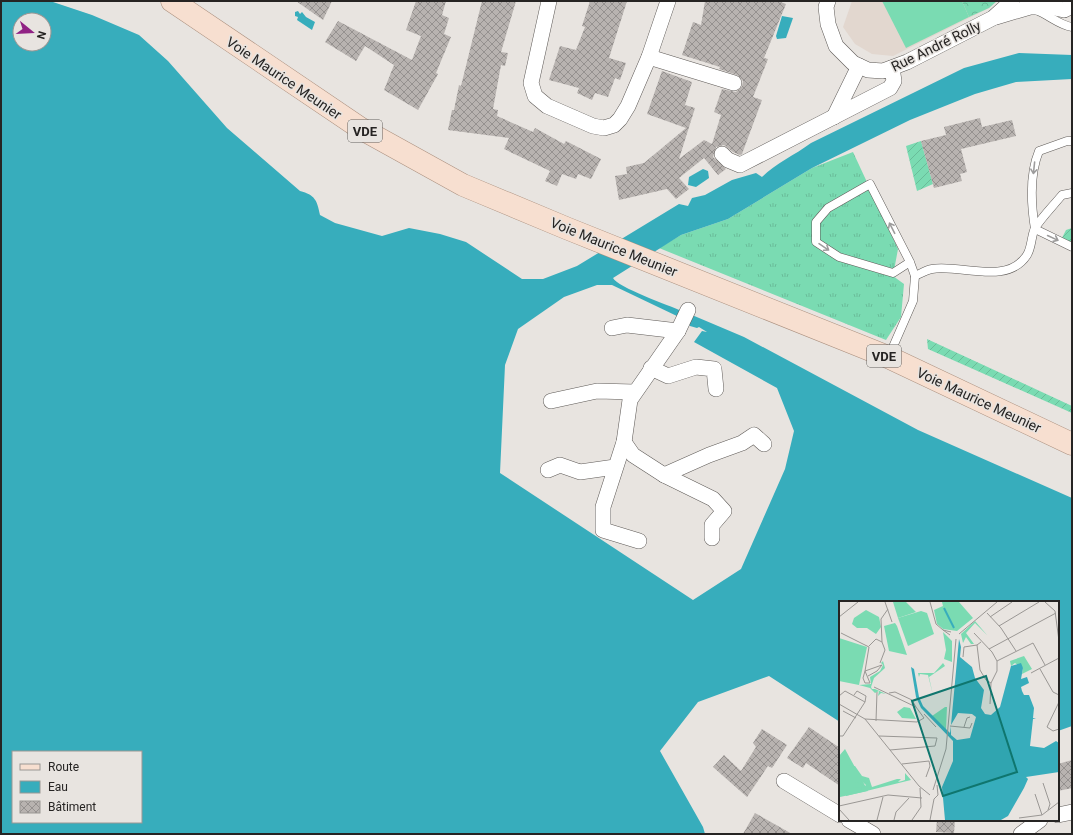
<svg xmlns="http://www.w3.org/2000/svg" width="1073" height="835" viewBox="0 0 1073 835" font-family="Roboto,sans-serif">
  <style>
    .built { fill: #e2d7cf }
    .grass { fill: url(#grass-tufts) }
    .park { fill: url(#park-crowns) }
    .garden { fill: url(#garden-furrows) }
    .pitch { fill: #7adbb2 }
    .water { fill: #37adbc; fill-rule: evenodd }
    .building { fill: url(#building-cross-hatch) }
    .lines { fill: none; stroke-linecap: round; stroke-linejoin: round }
    .lane-casing { stroke: #5f5b58; stroke-width: 9 }
    .street-casing { stroke: #5f5b58; stroke-width: 16 }
    .primary-casing { stroke: #ab907f; stroke-width: 23 }
    .lane { stroke: #fff; stroke-width: 8 }
    .street { stroke: #fff; stroke-width: 15 }
    .primary { stroke: #f7dfd0; stroke-width: 22 }
    .oneway { stroke: #9d9c9c }
    .labels { text-anchor: middle; dominant-baseline: central; stroke-width: 3; stroke-linejoin: round; paint-order: stroke }
    .shield { fill: #e8e4e0; stroke: #605e5c; stroke-width: 1 }
    .shield-label { font-size: 13px; font-weight: bold; fill: #262423 }
    .street-label { font-size: 14px; fill: #262423; stroke: #e8e4e0 }
    .inset-river { fill: none; stroke: #37adbc; stroke-width: 2 }
    .inset-road { fill: none; stroke: #9a9794; stroke-width: 1 }
    .view { fill: #0f766e; fill-opacity: 0.15; stroke: #0f766e; stroke-width: 2 }
    .inset-edge { fill: none; stroke: #262423; stroke-width: 2 }
  </style>
  <defs>
    <pattern id="grass-tufts" width="24" height="20" patternUnits="userSpaceOnUse"><rect width="24" height="20" fill="#7adbb2"/><path d="M3 7l-1-3M5 7V3M7 7l1-3M15 17l-1-3M17 17v-4M19 17l1-3" fill="none" stroke="#69bc99"/></pattern>
    <pattern id="park-crowns" width="20" height="18" patternUnits="userSpaceOnUse"><rect width="20" height="18" fill="#7adbb2"/><path d="M2 6a3 3 0 1 1 6 0M12 15a3 3 0 1 1 6 0" fill="none" stroke="#69bc99"/></pattern>
    <pattern id="garden-furrows" width="10" height="10" patternUnits="userSpaceOnUse"><rect width="10" height="10" fill="#7adbb2"/><path d="M-1 1l2-2M0 10L10 0M9 11l2-2" fill="none" stroke="#69bc99"/></pattern>
    <pattern id="building-cross-hatch" width="8" height="8" patternUnits="userSpaceOnUse"><rect width="8" height="8" fill="#b8b3b0"/><path d="M0 0l8 8M0 8l8-8" fill="none" stroke="#95918f"/></pattern>
  </defs>
  <rect width="100%" height="100%" fill="#e8e4e0"/>
  <polygon class="built" points="852,1 997,1 989,8 893,56 872,54 855,44 843,27"/>
  <polygon class="grass" points="853,152 898,249 893,276 904,284 901,317 886,340 659,248 681,235 728,219 812,168"/>
  <polygon class="park" points="962,1 997,1 989,8 969,17"/>
  <g class="garden">
    <polygon points="921,141 933,184 917,191 906,146"/>
    <polygon points="1072,228 1072,241 1059,244 1066,230"/>
    <polygon points="927,339 1072,406 1072,413 928,349"/>
  </g>
  <polygon class="pitch" points="882,1 962,1 969,17 906,48"/>
  <g class="water">
    <path d="M1 1H50L92 15 139 35 168 61 227 128 300 191C315 195 317 200 320 215L335 223 382 236 409 228 440 234 466 242 522 279H543L577 266 679 204 688 206 692 198 705 195 732 180 756 173 762 177C776 163 795 155 811 143L964 68 1019 53 1072 55V79L1016 82 975 94 910 120 812 168 728 219 681 235 613 278C617 287 670 306 682 311L679 317 612 285H597L564 297 518 329 505 365 500 473 693 600 741 569 785 469 794 431 777 388 694 342 702 331 707 332 699 327 697 328 690 326 687 321 692 315 744 337 918 430 1072 498V726L1058 731V602H840V722L769 676 698 702 660 751 703 827 705 834H1ZM20 20H44V44H20ZM13 752H141V822H13Z"/>
    <polygon points="298,11 300,14 302,12 306,17 315,22 312,30 297,20 298,17 295,16 295,12"/>
    <polygon points="782,16 793,18 786,38 777,39 776,36"/>
    <polygon points="703,169 708,171 709,178 696,187 688,185 689,177"/>
  </g>
  <g class="building">
    <polygon points="296,1 332,1 323,20"/>
    <polygon points="416,1 446,1 442,15 449,18 444,34 451,37 436,73 438,74 418,110 384,90 394,65 365,46 356,61 325,42 338,21 412,60 421,36 406,30"/>
    <polygon points="482,1 516,1 501,52 508,53 505,66 501,65 493,109 498,110 497,116 533,132 535,128 564,144 566,141 601,159 591,179 578,174 576,179 562,174 557,186 545,181 550,171 504,149 509,138 448,130 452,110 454,110 459,85 461,86"/>
    <polygon points="590,1 627,1 609,58 626,63 620,80 615,78 608,97 595,93 592,100 577,93 579,88 549,80 560,46 576,50 585,27 582,26"/>
    <polygon points="705,1 778,1 786,4 764,58 768,59 753,97 762,100 742,154 740,155 733,152 724,145 716,147 713,157 726,169 718,175 704,158 679,178 689,189 676,199 667,189 619,200 615,176 627,174 626,167 644,163 686,128 647,114 662,71 692,82 685,105 695,108 679,159 704,140 712,144 721,115 714,112 722,89 736,92 742,86 743,81 737,75 719,69 720,67 682,55 693,22 701,25"/>
    <polygon points="980,118 982,127 1012,120 1016,136 961,149 967,172 960,174 962,181 934,188 921,141 946,135 944,127"/>
    <polygon points="809,727 840,748 840,786 806,763 803,768 787,758"/>
    <polygon points="762,729 787,745 772,768 768,766 747,797 713,767 724,755 741,771 756,747 753,743"/>
    <polygon points="1072,760 1072,788 1058,791 1058,764"/>
    <polygon points="755,813 792,834 743,834"/>
    <polygon points="937,820 955,820 954,833 936,832"/>
  </g>
  <g class="lines">
    <defs>
      <g id="lane">
        <path d="M1036 10C1049 15 1059 25 1072 27"/>
        <path d="M1035 229C1031 204 1029 175 1039 151L1067 141H1072"/>
        <polyline points="1035,229 1072,247"/>
        <path d="M915 276C920 274 926 270 932 269 961 264 1007 286 1027 255 1032 247 1031 236 1035 228 1042 217 1053 206 1062 195L1072 193"/>
        <polyline points="889,356 913,301 915,276 910,262 870,184 828,208 816,222 816,242 839,257 893,273 910,262"/>
      </g>
      <g id="street">
        <polyline points="549,1 531,83 535,96 547,106 593,126 604,128 614,125 620,119 628,106 649,57 668,1"/>
        <polyline points="828,1 826,7 828,24 836,46 853,63 868,70 883,71 907,62 993,18 1012,1"/>
        <polyline points="996,17 1030,7 1050,7 1064,10 1072,6"/>
        <polyline points="649,57 734,83"/>
        <polyline points="834,117 859,66"/>
        <polyline points="722,154 728,160 740,165 890,88 894,81 892,68"/>
        <polyline points="612,328 627,325 678,331"/>
        <polyline points="651,368 668,376 696,367 714,369 716,389"/>
        <polyline points="551,401 597,391 634,392"/>
        <polyline points="624,442 633,455 664,475 713,499 724,511 712,525 712,538"/>
        <polyline points="548,470 560,465 580,472 615,467"/>
        <polyline points="664,475 709,455 742,443 754,435 764,444"/>
        <polyline points="639,541 603,530 603,507 624,442 630,400 678,331 688,310"/>
        <polyline points="784,781 840,815"/>
        <polyline points="1058,815 1072,812"/>
        <polyline points="849,820 873,834"/>
        <polyline points="1021,834 1040,820"/>
      </g>
      <polyline id="primary" points="172,1 360,128 463,185 566,228 888,357 1072,444"/>
    </defs>
    <use href="#lane" class="lane-casing"/>
    <use href="#street" class="street-casing"/>
    <use href="#primary" class="primary-casing"/>
    <use href="#lane" class="lane"/>
    <use href="#street" class="street"/>
    <use href="#primary" class="primary"/>
  </g>
  <defs><path id="oneway-shaft" d="M-6 0H5M1.5-3L5.5 0L1.5 3" fill="none" stroke-width="1.6" stroke-linecap="round" stroke-linejoin="round"/></defs>
  <g class="oneway">
    <use href="#oneway-shaft" transform="translate(1034 168) rotate(96)"/>
    <use href="#oneway-shaft" transform="translate(892 228) rotate(-117)"/>
    <use href="#oneway-shaft" transform="translate(1053 238) rotate(25)"/>
    <use href="#oneway-shaft" transform="translate(824 247) rotate(34)"/>
  </g>
  <g class="labels">
    <g class="shield">
      <rect x="348" y="120" width="34" height="22" rx="3"/>
      <rect x="867" y="345" width="34" height="22" rx="3"/>
    </g>
    <g class="shield-label">
      <text x="365" y="131">VDE</text>
      <text x="884" y="356">VDE</text>
    </g>
    <g class="street-label">
      <text transform="translate(936 46) rotate(-26)">Rue André Rolly</text>
      <text transform="translate(284 78) rotate(34)">Voie Maurice Meunier</text>
      <text transform="translate(614 247) rotate(22)">Voie Maurice Meunier</text>
      <text transform="translate(979 400) rotate(25)">Voie Maurice Meunier</text>
    </g>
  </g>
  <g transform="translate(839 601)">
    <rect width="220" height="220" fill="#e8e4e0"/>
    <path d="M103 1H120L134 17 118 30 104 28 98 23 95 9 104 5ZM136 20 148 34 136 22 127 32 135 43H132L127 36 124 42 122 33ZM104 31 113 40V61L105 58 107 49ZM185 55 193 68 183 73 184 67 176 62 172 65 171 60ZM44 60 46 67 35 77 32 86 33 88H36L47 93 42 92 39 95 40 90 36 92 31 87 20 84 32 83 31 76 41 70 44 64 42 62ZM106 106H108L107 129 93 115ZM6 148 29 190 1 196 0 155Z" fill="#7adbb2"/>
    <path d="M0 37 28 46 20 84 0 80ZM65 106 71 107 77 118 63 117 58 111ZM4 151 12 162 10 165H16L23 175 30 177 33 186 58 178H62L59 181 63 180 66 179V172L72 179 7 195V189H20L21 186 13 187 17 181 24 184 22 189 27 184 10 169 2 178 0 177V158Z" fill="#7adbb2"/>
    <path d="M54 1H67L77 11 59 17ZM27 9 40 16 42 26 37 33 28 27H18L13 23 15 17Z" fill="#7adbb2"/>
    <path d="M104 62 106 65 90 76 94 94 89 74 81 73 80 76 79 72H95Z" fill="#7adbb2"/>
    <path d="M82 10 88 12 95 33 69 45 59 17ZM56 22 58 25 68 54 50 50 45 25Z" fill="#7adbb2"/>
    <path d="M120 38 122 46 121 56 133 66 136 77 145 89 142 107 146 113 152 114 161 106 172 65 182 62 184 67 182 78 188 76 190 82 182 86 183 90 185 94H190L195 107 194 117H197L194 118 191 145 205 147 217 140 220 142V171L187 176 189 178 185 187 169 215 162 219H106L103 186 114 160V140L82 107 77 96 72 66 75 68 80 96 84 105 111 132 112 125V134L118 139 131 137 137 116 133 113 119 112 112 124Z" fill="#37adbc"/>
    <path class="inset-river" d="M105 7 115 27"/>
    <path class="inset-road" d="M46 1 53 21M91 1 97 23 104 29M206 1 216 10 220 40M148 12 162 27 177 50M0 16 19 1M151 16 173 1M160 25 200 1M2 32 30 46 26 70 31 82H26L24 77 26 70 43 64 38 70 29 75M135 32 153 51 158 60V70L152 82 147 79 141 69 138 44 142 41M120 33 158 1M111 34 104 29 112 31M43 41 42 18 49 8M30 45 37 38 43 41 46 49 41 62M150 48 217 12M124 56 125 46 138 44M158 60 194 42 206 64M201 68 214 91 220 94M192 72 220 57M50 92 56 91 73 99 77 106M15 94 18 90 27 95 26 101M0 95 6 90 26 101 4 135H0M220 101 208 126 214 130 220 128M0 103 26 118 80 185 91 194M151 103 152 82M4 110 17 117M85 113 97 126M26 118 78 121 85 117 77 106 35 86M37 120 38 91M111 125 131 127 133 122M125 126 128 117 131 116M40 135 98 137 96 145 51 149M63 163 90 160 91 165 87 176M204 182 211 203 209 209M94 189 107 148 117 38M196 193 203 214M0 205 49 194 83 197M0 208 10 219M180 217 203 214 220 201M38 219 44 196M55 219 57 211 70 197M73 219 82 206 81 187M91 219 95 198 99 194 98 184"/>
    <path class="view" d="M147 75 178 171 104 195 73 100Z"/>
    <rect width="220" height="220" class="inset-edge"/>
  </g>
  <rect width="1073" height="835" fill="none" stroke="#262423" stroke-width="4"/>
  <rect x="12" y="751" width="130" height="72" fill="#e8e4e0" stroke="#9a9794"/>
  <rect x="20" y="764" width="20" height="6" fill="#f7dfd0" stroke="#9a9794"/>
  <text x="48" y="771" font-size="12" fill="#262423">Route</text>
  <rect x="20" y="781" width="20" height="12" fill="#37adbc" stroke="#9a9794"/>
  <text x="48" y="791" font-size="12" fill="#262423">Eau</text>
  <rect x="20" y="801" width="20" height="12" fill="url(#building-cross-hatch)" stroke="#9a9794"/>
  <text x="48" y="811" font-size="12" fill="#262423">Bâtiment</text>
  <g transform="translate(32 32) rotate(108)"><circle r="19" fill="#e8e4e0" stroke="#9a9794"/>
  <path d="M0-3L7 15L0 10L-7 15Z" fill="#902284"/>
  <text y="-6" font-size="11" font-weight="bold" text-anchor="middle" fill="#262423">N</text>
  </g>
</svg>
